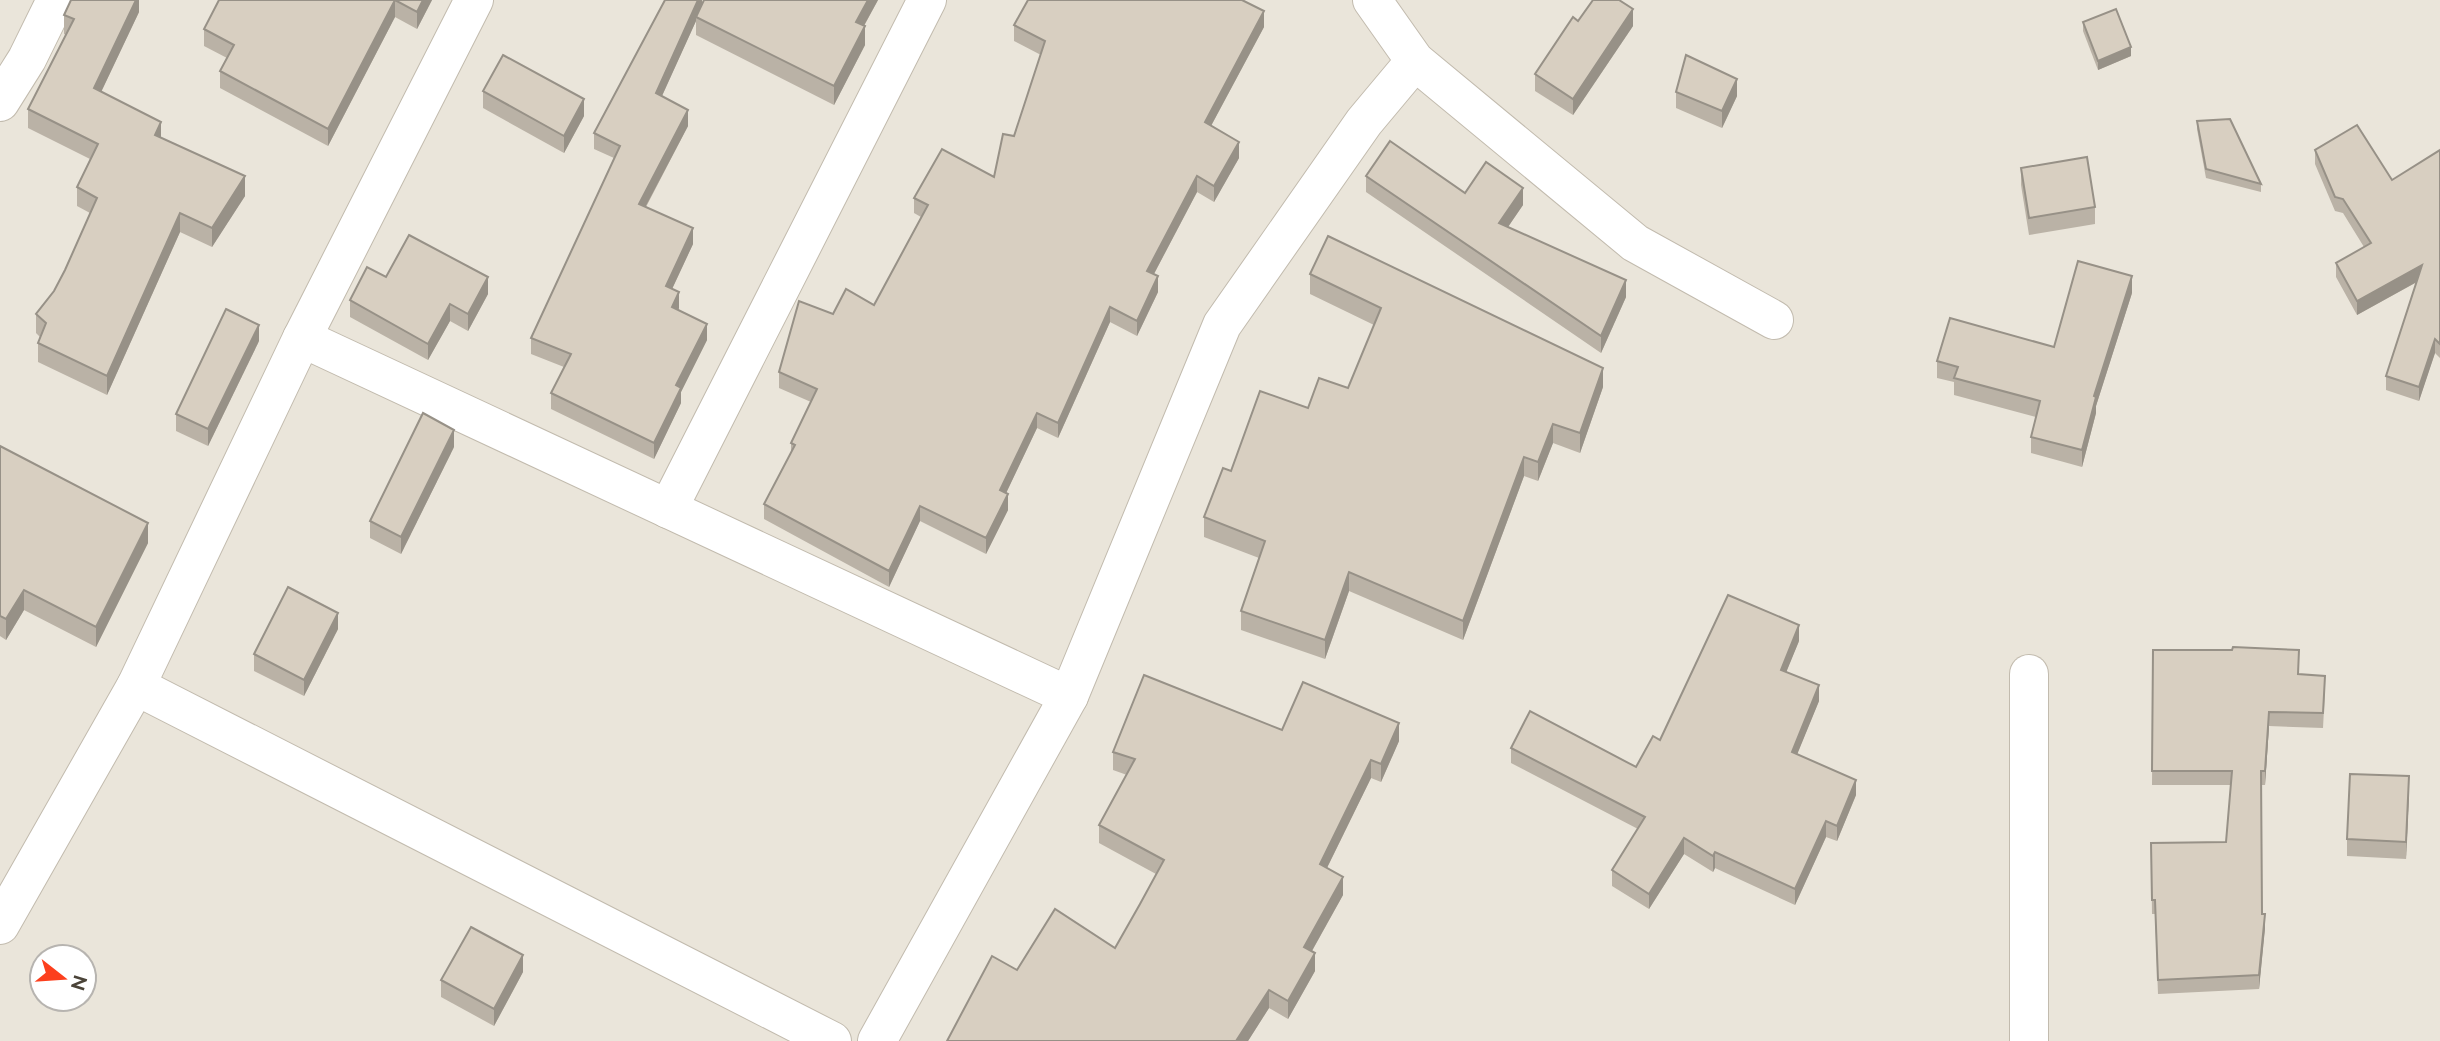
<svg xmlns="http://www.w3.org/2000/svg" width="2440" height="1041" viewBox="0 0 2440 1041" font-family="Raleway,sans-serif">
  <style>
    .residential { fill: #eae5da; fill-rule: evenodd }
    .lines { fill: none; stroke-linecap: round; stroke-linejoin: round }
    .minor-casing { stroke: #c2bbae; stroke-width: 40 }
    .minor { stroke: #fff; stroke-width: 38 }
    .wall { fill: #bab2a6 }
    .shaded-wall { fill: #979187 }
    .building { fill: #d8cfc1; stroke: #979187; stroke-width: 2 }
  </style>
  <rect width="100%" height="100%" fill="#f6f3ec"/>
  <path class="residential" d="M0 0H2440V1041H0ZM42 957H84V999H42Z"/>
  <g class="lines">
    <defs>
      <g id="minor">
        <polyline points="1372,0 1415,61 1635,243 1774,320"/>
        <polyline points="0,102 27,59 56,0"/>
        <polyline points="302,338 1069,696"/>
        <polyline points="668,509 927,0"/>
        <polyline points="136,686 832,1041"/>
        <polyline points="0,925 136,686 302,338 474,0"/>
        <polyline points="877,1041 1069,696 1222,325 1364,122 1415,61"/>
        <polyline points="2029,1041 2029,674"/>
      </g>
    </defs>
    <use href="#minor" class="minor-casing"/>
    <use href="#minor" class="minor"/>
  </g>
  <g class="wall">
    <polygon points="139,0 139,12 101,92 161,138 245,196 212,247 180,232 107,395 38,362 38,343 40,337 36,333 36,314 54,291 65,270 90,213 77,206 77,187 90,159 28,128 28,109 66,35 64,34 64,15"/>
    <polygon points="219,0 432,0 417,29 395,17 328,146 220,88 220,71 227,58 204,46 204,29"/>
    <polygon points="698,0 702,0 702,5 704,0 878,0 864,26 865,45 834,105 696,35 696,21 662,96 688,126 646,207 693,244 672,289 679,308 678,310 707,340 681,392 681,403 654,459 551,409 551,393 564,367 531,354 531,338 614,158 594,149 594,133"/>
    <polygon points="1578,21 1633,26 1573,115 1535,91 1535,74"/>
    <polygon points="2083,22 2131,56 2098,70 2083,31"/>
    <polygon points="1014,25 1264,27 1211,126 1239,158 1214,202 1197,192 1154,274 1158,292 1137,336 1110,322 1058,438 1037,428 1006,493 1008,510 986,554 920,521 889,587 764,519 764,504 791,452 791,443 811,402 779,388 779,372 833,314 874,305 921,217 914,213 914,198 994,177 1014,136 1041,55 1014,41"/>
    <polygon points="483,91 584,116 564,153 483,108"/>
    <polygon points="1676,92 1737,96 1722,128 1676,108"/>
    <polygon points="2197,121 2261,184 2261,192 2206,178 2197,129"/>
    <polygon points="2315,150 2392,180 2440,150 2440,358 2435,353 2419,401 2386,390 2386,376 2417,282 2357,315 2336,277 2336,263 2364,247 2343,213 2335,211 2315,164"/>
    <polygon points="2021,168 2095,207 2095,224 2029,235 2021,185"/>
    <polygon points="1366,176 1523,205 1508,227 1626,297 1601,353 1366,192"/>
    <polygon points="1310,274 1603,387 1580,453 1553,443 1538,481 1524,476 1463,640 1349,591 1325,659 1241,630 1241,611 1259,558 1204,537 1204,517 1231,471 1308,408 1348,388 1374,325 1310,294"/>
    <polygon points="386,277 488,294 468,331 450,321 428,360 350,317 350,300"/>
    <polygon points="2132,293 2096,406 2096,413 2082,467 2031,453 2031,437 2036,417 1954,395 1954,382 1937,378 1937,361 2054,347"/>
    <polygon points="259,341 208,446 176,431 176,414"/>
    <polygon points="0,446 148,543 96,647 24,610 6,640 0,636"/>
    <polygon points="454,447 401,554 370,538 370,521"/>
    <polygon points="338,629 304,696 254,671 254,654"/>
    <polygon points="1799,641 1786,672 1819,701 1797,754 1856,795 1837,841 1826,837 1795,905 1715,868 1713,872 1684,854 1649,909 1612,886 1612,870 1638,829 1511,763 1511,748 1636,767 1660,740"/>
    <polygon points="2153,650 2298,674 2325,690 2323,728 2269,726 2265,785 2261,785 2262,914 2265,928 2259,989 2158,994 2155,914 2152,914 2151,843 2226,842 2231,785 2152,785"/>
    <polygon points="1282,730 1399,741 1381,782 1371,778 1327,868 1343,895 1312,951 1315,971 1288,1019 1269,1008 1248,1041 947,1041 1017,970 1115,948 1140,904 1156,874 1099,843 1099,825 1127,775 1113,770 1113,752"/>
    <polygon points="2409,793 2406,859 2347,856 2347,839"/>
    <polygon points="523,972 494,1026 441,997 441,980"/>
  </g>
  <g class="shaded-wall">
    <polygon points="136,0 139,0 139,12 94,107 94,88"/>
    <polygon points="395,0 395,17 328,146 328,129"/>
    <polygon points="423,0 432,0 417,29 417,12"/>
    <polygon points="698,0 702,0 702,8 696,17 696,21 656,109 656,93"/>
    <polygon points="868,0 878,0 856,40 856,22"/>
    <polygon points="1633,9 1633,26 1573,115 1573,99"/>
    <polygon points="1264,11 1264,27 1205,137 1205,122"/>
    <polygon points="865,26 865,45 834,105 834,86"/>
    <polygon points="2131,47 2131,56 2098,70 2098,61"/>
    <polygon points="1737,79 1737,96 1722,128 1722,111"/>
    <polygon points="584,99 584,116 564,153 564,136"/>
    <polygon points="688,110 688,126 639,219 639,204"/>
    <polygon points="161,122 161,141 155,135"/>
    <polygon points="1239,142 1239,158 1214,202 1214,186"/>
    <polygon points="245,176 245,196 212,247 212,228"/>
    <polygon points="1197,176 1197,192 1147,287 1147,271"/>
    <polygon points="1523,188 1523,205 1499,240 1499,223"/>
    <polygon points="180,213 180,232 107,395 107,376"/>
    <polygon points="693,228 693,244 666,302 666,286"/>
    <polygon points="2422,265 2422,279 2357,315 2357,301"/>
    <polygon points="1158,276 1158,292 1137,336 1137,321"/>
    <polygon points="2132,276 2132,293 2096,406 2096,413 2082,467 2082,450 2094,396"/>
    <polygon points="488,277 488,294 468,331 468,314"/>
    <polygon points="1626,280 1626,297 1601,353 1601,336"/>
    <polygon points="679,292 679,308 672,323 672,307"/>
    <polygon points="450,304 450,321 428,360 428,344"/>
    <polygon points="1110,307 1110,322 1058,438 1058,423"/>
    <polygon points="707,324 707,340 681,392 681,403 654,459 654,443 676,385"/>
    <polygon points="259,325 259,341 208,446 208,429"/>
    <polygon points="2435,339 2435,353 2419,401 2419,387"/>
    <polygon points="1603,368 1603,387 1580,453 1580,433"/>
    <polygon points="1037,413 1037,428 1000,506 1000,490"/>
    <polygon points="1553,424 1553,443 1538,481 1538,462"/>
    <polygon points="454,430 454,447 401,554 401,537"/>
    <polygon points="1524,457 1524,476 1463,640 1463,621"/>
    <polygon points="1008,494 1008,510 986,554 986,538"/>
    <polygon points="920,506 920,521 889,587 889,571"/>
    <polygon points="148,523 148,543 96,647 96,627"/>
    <polygon points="1349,572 1349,591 1325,659 1325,640"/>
    <polygon points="24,590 24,610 6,640 6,619"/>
    <polygon points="338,613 338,629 304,696 304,680"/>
    <polygon points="1799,625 1799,641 1781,685 1781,670"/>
    <polygon points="1819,685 1819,701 1792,767 1792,752"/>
    <polygon points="2269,712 2269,726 2265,785 2265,771"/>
    <polygon points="1399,723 1399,741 1381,782 1381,764"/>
    <polygon points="1371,760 1371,778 1320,882 1320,864"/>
    <polygon points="2409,776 2409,793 2406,859 2406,842"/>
    <polygon points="1856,780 1856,795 1837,841 1837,826"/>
    <polygon points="1826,821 1826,837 1795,905 1795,889"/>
    <polygon points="1684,838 1684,854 1649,909 1649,894"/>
    <polygon points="1715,852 1715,868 1713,872 1713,856"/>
    <polygon points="1343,877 1343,895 1304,965 1304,947"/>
    <polygon points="2265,914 2265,928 2259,989 2259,975"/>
    <polygon points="1315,953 1315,971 1288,1019 1288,1001"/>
    <polygon points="523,955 523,972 494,1026 494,1009"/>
    <polygon points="1269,990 1269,1008 1248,1041 1236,1041"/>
  </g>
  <g class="building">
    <polygon points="71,0 136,0 94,88 161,122 155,135 245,176 212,228 180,213 107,376 38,343 46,323 36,314 54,291 65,270 97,198 77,187 98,144 28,109 74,19 64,15"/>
    <polygon points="219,0 423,0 417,12 395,0 328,129 220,71 234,45 204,29"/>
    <polygon points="665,0 698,0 656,93 688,110 639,204 693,228 666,286 679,292 672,307 707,324 676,385 681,388 654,443 551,393 571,354 531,338 620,146 594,133"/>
    <polygon points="704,0 868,0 856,22 865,26 834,86 696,17"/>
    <polygon points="1028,0 1242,0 1264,11 1205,122 1239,142 1214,186 1197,176 1147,271 1158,276 1137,321 1110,307 1058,423 1037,413 1000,490 1008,494 986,538 920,506 889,571 764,504 795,445 791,443 817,389 779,372 799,301 833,314 846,289 874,305 928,205 914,198 942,149 994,177 1003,134 1014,136 1045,41 1014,25"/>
    <polygon points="1593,0 1619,0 1633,9 1573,99 1535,74 1573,17 1578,21"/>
    <polygon points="2116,9 2131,47 2098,61 2083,22"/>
    <polygon points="503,55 584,99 564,136 483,91"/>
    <polygon points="1686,55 1737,79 1722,111 1676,92"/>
    <polygon points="2230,119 2261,184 2206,169 2197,121"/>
    <polygon points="2357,125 2392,180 2440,150 2440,344 2435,339 2419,387 2386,376 2422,265 2357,301 2336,263 2371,243 2343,199 2335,197 2315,150"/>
    <polygon points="1390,141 1465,193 1486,162 1523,188 1499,223 1626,280 1601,336 1366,176"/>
    <polygon points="2087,157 2095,207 2029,218 2021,168"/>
    <polygon points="409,235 488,277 468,314 450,304 428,344 350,300 367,267 386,277"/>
    <polygon points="1328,236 1603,368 1580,433 1553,424 1538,462 1524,457 1463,621 1349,572 1325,640 1241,611 1265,541 1204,517 1223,468 1231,471 1260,391 1308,408 1319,378 1348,388 1381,308 1310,274"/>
    <polygon points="2078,261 2132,276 2094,396 2096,397 2082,450 2031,437 2040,401 1954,378 1958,367 1937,361 1950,318 2054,347"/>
    <polygon points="226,309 259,325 208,429 176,414"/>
    <polygon points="423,413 454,430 401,537 370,521"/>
    <polygon points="0,446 148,523 96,627 24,590 6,619 0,616"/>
    <polygon points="288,587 338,613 304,680 254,654"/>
    <polygon points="1728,595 1799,625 1781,670 1819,685 1792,752 1856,780 1837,826 1826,821 1795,889 1715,852 1713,856 1684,838 1649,894 1612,870 1645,817 1511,748 1530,711 1636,767 1653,736 1660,740"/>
    <polygon points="2233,647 2299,650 2298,674 2325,676 2323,713 2269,712 2265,771 2261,771 2262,914 2265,914 2259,975 2158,980 2155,900 2152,900 2151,843 2226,842 2232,771 2152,771 2153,650 2232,650"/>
    <polygon points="1144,675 1282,730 1303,682 1399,723 1381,764 1371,760 1320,864 1343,877 1304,947 1315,953 1288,1001 1269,990 1236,1041 947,1041 992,956 1017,970 1055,909 1115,948 1140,904 1164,860 1099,825 1135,759 1113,752"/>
    <polygon points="2350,774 2409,776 2406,842 2347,839"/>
    <polygon points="471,927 523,955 494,1009 441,980"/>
  </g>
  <g transform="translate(63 978) rotate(107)"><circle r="33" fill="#ffffff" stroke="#b7b4b0" stroke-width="2"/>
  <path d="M0-5L12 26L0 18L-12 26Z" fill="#fc3f1d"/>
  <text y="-10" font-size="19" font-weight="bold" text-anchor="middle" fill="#4b4439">N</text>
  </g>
</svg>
